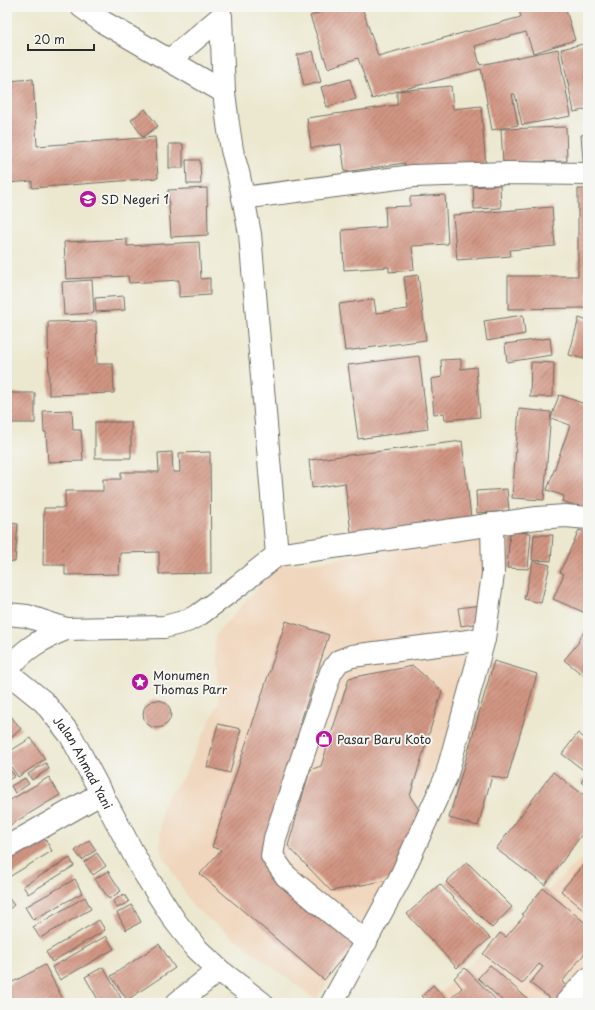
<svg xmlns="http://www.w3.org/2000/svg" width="595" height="1010" viewBox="0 0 595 1010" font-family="'Playpen Sans',sans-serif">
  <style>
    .built { fill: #f0d6bc }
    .building { fill: url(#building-hatch) }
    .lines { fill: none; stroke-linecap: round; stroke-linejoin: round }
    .minor-casing { stroke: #6f6d65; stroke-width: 24 }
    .major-casing { stroke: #6f6d65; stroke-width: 24 }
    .minor { stroke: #fff; stroke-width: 22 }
    .major { stroke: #fff; stroke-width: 22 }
    .labels { text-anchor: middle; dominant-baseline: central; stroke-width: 4; stroke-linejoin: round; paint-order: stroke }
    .poi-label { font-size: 12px; fill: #2b2b2b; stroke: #f6f6f2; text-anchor: start }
    .street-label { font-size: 12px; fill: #2b2b2b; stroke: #f6f6f2 }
  </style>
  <defs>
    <pattern id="building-hatch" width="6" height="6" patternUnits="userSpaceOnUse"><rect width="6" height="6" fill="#d19583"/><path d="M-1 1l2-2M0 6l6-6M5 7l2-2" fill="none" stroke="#aa7a6b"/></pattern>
  </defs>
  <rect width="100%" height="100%" fill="#f6f6f2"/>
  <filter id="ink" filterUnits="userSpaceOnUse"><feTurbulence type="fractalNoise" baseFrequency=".025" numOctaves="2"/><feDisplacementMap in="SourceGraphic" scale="8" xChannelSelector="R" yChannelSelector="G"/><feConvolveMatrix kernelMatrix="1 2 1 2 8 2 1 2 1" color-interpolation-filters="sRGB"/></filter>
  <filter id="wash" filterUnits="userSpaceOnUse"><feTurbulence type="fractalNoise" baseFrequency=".012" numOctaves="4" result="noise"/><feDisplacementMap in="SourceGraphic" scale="16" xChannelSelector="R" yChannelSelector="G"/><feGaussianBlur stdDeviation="0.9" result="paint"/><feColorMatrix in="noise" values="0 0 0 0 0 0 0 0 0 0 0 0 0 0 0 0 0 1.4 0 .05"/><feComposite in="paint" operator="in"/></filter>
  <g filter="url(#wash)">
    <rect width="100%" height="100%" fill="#ece8d0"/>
    <g class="built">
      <polygon points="494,539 496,624 360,942 315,999 193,907 160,850 162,803 184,776 219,701 214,637 278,565 317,562 411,546"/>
      <polygon points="588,852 588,1003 430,1003"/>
    </g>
    <g id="blocks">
      <g class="building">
        <polygon points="323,7 362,7 378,56 521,17 518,7 565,7 575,40 533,53 526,32 475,46 480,65 558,49 571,116 522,125 515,94 512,94 518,125 492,130 481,69 397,91 451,86 453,109 481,106 486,167 404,170 405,163 345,172 341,144 311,148 307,118 397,105 397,91 372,99 358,58 328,68 310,16 324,11"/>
        <polygon points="588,43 588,109 574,112 561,49"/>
        <polygon points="313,51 321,82 304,86 297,55"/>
        <polygon points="33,79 37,146 155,137 158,178 32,188 32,181 7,183 7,81"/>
        <polygon points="350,79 356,99 327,107 321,87"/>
        <polygon points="145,109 158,126 143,137 131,120"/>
        <polygon points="566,127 567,161 503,163 501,129"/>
        <polygon points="588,134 588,172 584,172 581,135"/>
        <rect x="169" y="144" width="14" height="24"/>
        <polygon points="186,160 200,160 201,184 187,184"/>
        <polygon points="500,185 501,208 474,209 473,187"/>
        <polygon points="207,188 208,235 171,237 168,190"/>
        <polygon points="578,189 588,189 588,308 508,309 508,276 578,276"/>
        <polygon points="445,195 448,244 412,246 414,270 389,272 389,267 344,270 342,230 386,227 385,207 410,206 410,197"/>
        <polygon points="552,207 555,246 510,250 511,256 457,260 453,215"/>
        <polygon points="127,239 127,246 199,242 201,279 210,278 210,295 179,297 179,280 129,283 128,276 66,279 64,242"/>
        <polygon points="418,275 426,340 345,351 339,304 374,299 376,313 408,309 404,277"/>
        <polygon points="92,280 94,313 64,315 62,282"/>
        <polygon points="124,296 125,310 96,312 95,298"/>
        <polygon points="523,315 525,334 487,341 484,321"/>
        <polygon points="579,318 588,321 588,360 569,355"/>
        <polygon points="96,321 97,364 113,364 114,393 49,395 48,322"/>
        <polygon points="550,338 552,355 507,362 505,344"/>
        <polygon points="419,356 428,429 358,439 348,365"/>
        <polygon points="461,359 461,369 476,367 480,417 445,420 444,413 434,414 431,379 442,377 441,360"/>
        <polygon points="531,362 554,363 553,397 530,397"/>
        <rect x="7" y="393" width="28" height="30"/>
        <polygon points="559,395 588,405 588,510 562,501 564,496 547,490 570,425 551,418"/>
        <polygon points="519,409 551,412 544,500 512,498"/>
        <polygon points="72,410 73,430 81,430 83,461 48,462 46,432 44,432 43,411"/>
        <rect x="95" y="422" width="36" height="36"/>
        <polygon points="462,441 472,526 352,541 345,483 312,488 309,460"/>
        <polygon points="172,452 173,472 180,472 179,453 210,452 211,573 159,574 159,552 120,553 119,574 65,575 65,565 43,565 44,508 65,508 65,491 103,491 103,479 121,479 121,472 159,472 158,453"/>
        <polygon points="507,489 509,511 477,513 476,491"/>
        <polygon points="7,523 18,524 15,562 7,561"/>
        <polygon points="579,530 588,533 588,614 553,599 564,574 560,572"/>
        <polygon points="510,532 531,533 528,569 507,568"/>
        <polygon points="534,535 553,535 551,561 532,560"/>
        <polygon points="533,561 550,565 541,603 524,599"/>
        <polygon points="481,605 484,622 461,626 458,608"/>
        <polygon points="286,621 329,635 300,724 305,725 261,859 357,941 324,980 200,874 221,850 212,847"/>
        <polygon points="586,629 588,631 588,679 564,660 579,642 578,641"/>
        <polygon points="494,661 537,674 507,780 492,776 478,826 449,818"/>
        <polygon points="413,666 442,691 410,796 421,813 393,879 331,891 288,846 310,770 321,766 349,678"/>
        <circle cx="157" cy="714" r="14"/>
        <polygon points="7,711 21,729 7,740"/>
        <polygon points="218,724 241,729 230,773 207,767"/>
        <polygon points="578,733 588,741 588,769 586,772 562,754"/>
        <polygon points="31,738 45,759 18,777 7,761 7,753"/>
        <polygon points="46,763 49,769 32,780 28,774"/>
        <polygon points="7,766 15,776 7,781"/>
        <polygon points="553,772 588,798 588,837 583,833 545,885 496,849"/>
        <polygon points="588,774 588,788 581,782"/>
        <polygon points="49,777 60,795 7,827 7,802"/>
        <polygon points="25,778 29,784 15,793 11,786"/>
        <polygon points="42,834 52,851 9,877 7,874 7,854"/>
        <polygon points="89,840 96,850 82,860 75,851"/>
        <polygon points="97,853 106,866 93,875 84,862"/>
        <polygon points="70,858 74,866 28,894 23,886"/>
        <polygon points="588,859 588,913 561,891"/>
        <polygon points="467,862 512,907 492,928 446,882"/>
        <polygon points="108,871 121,891 109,899 95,879"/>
        <polygon points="75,879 82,893 33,920 25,907"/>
        <polygon points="440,884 490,938 457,968 407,914"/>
        <polygon points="543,888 588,925 588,949 562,982 569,988 556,1003 530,983 543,967 539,964 522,984 483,954 500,933 506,937 524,916 522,914"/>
        <polygon points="124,894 129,902 117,908 113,901"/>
        <polygon points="7,896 14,905 7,911"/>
        <polygon points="85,897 91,909 40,938 33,927"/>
        <polygon points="132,905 141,922 126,930 117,913"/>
        <polygon points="99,920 105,930 52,962 46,952"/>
        <polygon points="106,936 114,949 60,980 52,967"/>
        <polygon points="159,944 175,968 127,1000 111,976"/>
        <polygon points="45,965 65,1003 7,1003 7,985"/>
        <polygon points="490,965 532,1003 505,1003 478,978"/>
        <polygon points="103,967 121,998 113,1003 100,1003 85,977"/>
        <polygon points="465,968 499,1003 429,1003 422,996 433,985 448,1001 462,988 454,978"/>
      </g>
    </g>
  </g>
  <g filter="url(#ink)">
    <use href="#blocks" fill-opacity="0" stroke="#6f6d65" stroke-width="1"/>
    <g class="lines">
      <defs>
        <g id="minor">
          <polyline points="243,198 413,176 508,173 588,174"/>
          <polyline points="277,555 537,518 565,516 588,518"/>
          <polyline points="7,847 102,793"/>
          <polyline points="366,942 286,876 272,856 275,838 331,672 339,661 352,656 484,639"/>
          <polyline points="177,1003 219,970"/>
          <polyline points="332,1003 400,878 446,777 484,639 493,574 492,524"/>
          <polyline points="566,1003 588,979"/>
        </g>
        <g id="major">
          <polyline points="82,7 103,22 224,92"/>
          <polyline points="170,60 221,17"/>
          <polyline points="7,614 27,616 66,629 164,627 187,621 200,614 239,585 277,555 250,234 239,176 232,150 228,124 224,92 221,17"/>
          <path d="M7 670C24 649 41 639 66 629"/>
          <path id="s1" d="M7 672 44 702 71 736 141 868 175 921 196 948 219 970 262 1003"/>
        </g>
      </defs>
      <use href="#minor" class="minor-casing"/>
      <use href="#major" class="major-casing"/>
      <use href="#minor" class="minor"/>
      <use href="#major" class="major"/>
    </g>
  </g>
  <defs>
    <symbol id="school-disc" viewBox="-11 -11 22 22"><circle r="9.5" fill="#b5179e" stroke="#f6f6f2"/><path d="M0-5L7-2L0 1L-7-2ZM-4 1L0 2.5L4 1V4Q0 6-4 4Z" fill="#fff"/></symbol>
    <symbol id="sight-disc" viewBox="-11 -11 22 22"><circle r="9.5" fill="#b5179e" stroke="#f6f6f2"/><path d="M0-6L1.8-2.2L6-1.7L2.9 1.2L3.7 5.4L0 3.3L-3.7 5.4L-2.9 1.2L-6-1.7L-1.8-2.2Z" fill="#fff"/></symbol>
    <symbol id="shop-disc" viewBox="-11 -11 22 22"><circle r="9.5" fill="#b5179e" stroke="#f6f6f2"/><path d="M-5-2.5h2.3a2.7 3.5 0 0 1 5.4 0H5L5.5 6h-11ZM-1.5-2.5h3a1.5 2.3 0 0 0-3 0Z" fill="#fff"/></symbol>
  </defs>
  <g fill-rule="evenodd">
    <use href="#school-disc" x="78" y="189" width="20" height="20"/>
    <use href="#sight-disc" x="130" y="672" width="20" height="20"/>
    <use href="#shop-disc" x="314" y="729" width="20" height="20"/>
  </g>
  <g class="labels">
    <g class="poi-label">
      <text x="101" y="199">SD Negeri 1</text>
      <text x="153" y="675">Monumen<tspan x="153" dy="14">Thomas Parr</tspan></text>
      <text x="337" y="739">Pasar Baru Koto</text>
    </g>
    <g class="street-label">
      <text stroke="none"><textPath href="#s1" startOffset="120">Jalan Ahmad Yani</textPath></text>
    </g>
  </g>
  <rect width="595" height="1010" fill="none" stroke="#f6f6f2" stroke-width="24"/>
  <path d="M28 44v6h66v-6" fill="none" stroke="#2b2b2b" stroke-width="2"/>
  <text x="34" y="44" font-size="12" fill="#2b2b2b" stroke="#f6f6f2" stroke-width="3" paint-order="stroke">20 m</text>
</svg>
